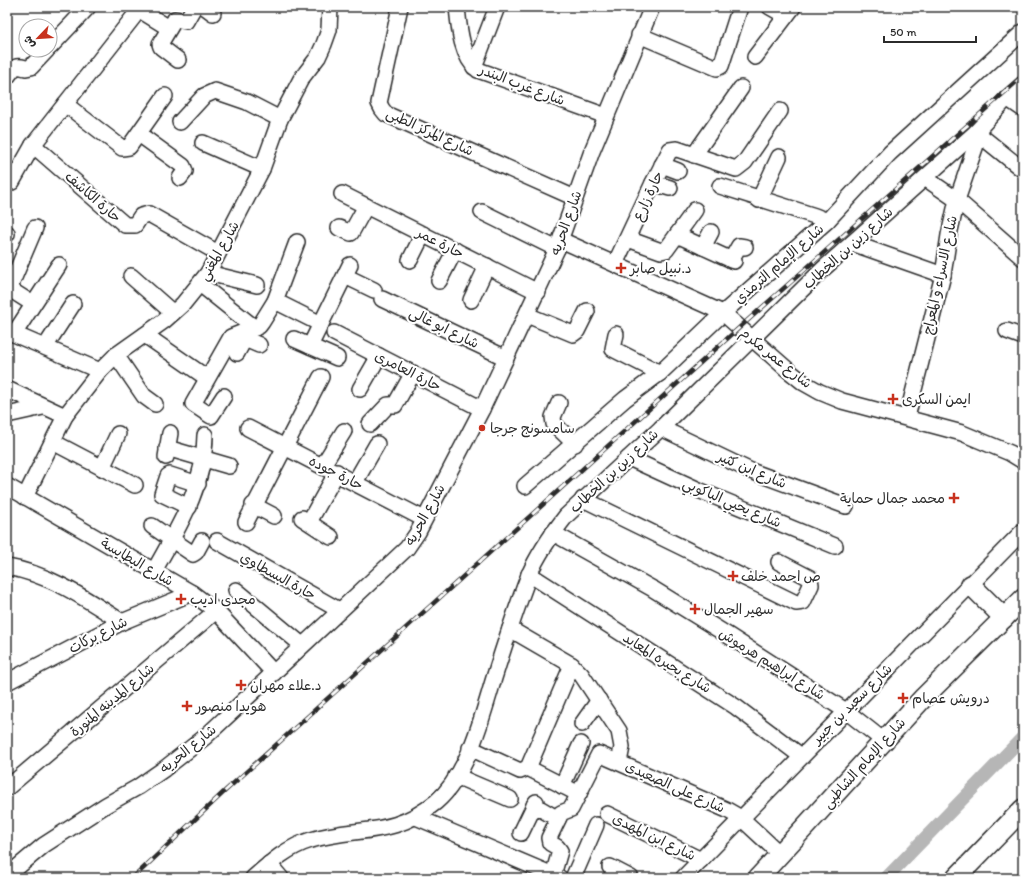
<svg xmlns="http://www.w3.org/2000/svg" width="1030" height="885" viewBox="0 0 1030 885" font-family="Itim,'Playpen Sans Arabic',sans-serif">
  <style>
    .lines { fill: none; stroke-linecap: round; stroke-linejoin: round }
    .canal { stroke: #b6b6b6; stroke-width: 13 }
    .minor-casing { stroke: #2b2b2b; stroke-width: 18 }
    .major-casing { stroke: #2b2b2b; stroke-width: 22 }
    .minor { stroke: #fff; stroke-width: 15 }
    .major { stroke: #fff; stroke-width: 19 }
    .rail-casing { stroke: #2b2b2b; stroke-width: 4.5 }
    .rail { stroke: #fff; stroke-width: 3; stroke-dasharray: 9; stroke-linecap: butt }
    .poi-dot { fill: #c8321e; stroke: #fff; stroke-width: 1.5 }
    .labels { text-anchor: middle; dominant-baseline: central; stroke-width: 4; stroke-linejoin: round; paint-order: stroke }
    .street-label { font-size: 14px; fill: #2b2b2b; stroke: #fff }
    .poi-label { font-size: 14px; fill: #2b2b2b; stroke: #fff; text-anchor: start }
  </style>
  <rect width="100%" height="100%" fill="#fff"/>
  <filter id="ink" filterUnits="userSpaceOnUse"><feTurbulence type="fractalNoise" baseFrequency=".025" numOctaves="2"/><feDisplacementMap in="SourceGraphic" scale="8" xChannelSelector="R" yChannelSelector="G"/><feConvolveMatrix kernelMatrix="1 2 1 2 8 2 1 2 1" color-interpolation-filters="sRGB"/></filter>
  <g filter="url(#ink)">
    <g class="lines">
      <polyline class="canal" points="886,878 1023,737"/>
      <defs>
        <g id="minor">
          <polyline points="135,7 169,28"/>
          <polyline points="205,7 213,13"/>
          <polyline points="400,7 379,103 382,109 386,114 575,198"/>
          <path d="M457 7C459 27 461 56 478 70L606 116"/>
          <polyline points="770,7 786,16"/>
          <polyline points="639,35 717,68 721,66 740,7"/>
          <polyline points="50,47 88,7"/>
          <polyline points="755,57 793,7"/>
          <polyline points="178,60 161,47 160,44 175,19 186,21 194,7"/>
          <polyline points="474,67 497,7"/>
          <path d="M7 77C15 67 14 65 26 68L31 67 47 50"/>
          <polyline points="1007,98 1023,109"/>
          <polyline points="65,104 122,148 129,147 165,96"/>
          <polyline points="180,122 204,96 215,91 247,102 280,119"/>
          <polyline points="976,132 1023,170"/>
          <polyline points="139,134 183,166 185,171 180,178"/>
          <polyline points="203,143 262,169"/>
          <polyline points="33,145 125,225 135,225 141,216 149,214 218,253"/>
          <polyline points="694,155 741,88"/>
          <polyline points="662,165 678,171"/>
          <polyline points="925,178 957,200 1023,258"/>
          <polyline points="12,182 33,145 139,10"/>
          <polyline points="653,183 670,188"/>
          <polyline points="720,186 815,216 827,221"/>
          <polyline points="342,194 538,292"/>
          <polyline points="759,200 779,157"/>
          <polyline points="482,212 557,249"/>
          <polyline points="339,228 351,233 366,206"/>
          <polyline points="7,234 7,233"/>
          <polyline points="677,235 734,261"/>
          <polyline points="628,239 661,251 666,250 695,210"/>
          <polyline points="561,240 723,313 789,371 804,383 820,392 842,401 962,433 1010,453 1023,461"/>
          <polyline points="852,243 943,275"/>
          <polyline points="703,247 711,232"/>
          <polyline points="410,260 423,234"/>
          <polyline points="731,260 739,246 745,247"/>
          <polyline points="615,264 653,183 670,150 677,149 736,169 745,162 780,111"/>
          <polyline points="208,273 257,285"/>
          <polyline points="131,276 173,313"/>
          <polyline points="345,276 374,290"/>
          <polyline points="439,281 455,250"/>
          <polyline points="200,284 255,328"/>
          <polyline points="382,299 506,358"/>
          <polyline points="471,300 487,266"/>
          <polyline points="275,301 321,324"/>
          <polyline points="33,304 11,290 10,287 35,228"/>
          <polyline points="527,315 573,334 577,331 587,311"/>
          <polyline points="7,331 100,371"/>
          <polyline points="1007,331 1023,337"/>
          <polyline points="334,333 482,409"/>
          <polyline points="14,334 59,265"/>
          <polyline points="616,334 613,349 660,373"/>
          <polyline points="145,335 207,378"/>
          <polyline points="245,339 259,345"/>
          <polyline points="294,339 337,358"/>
          <polyline points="310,346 350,265"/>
          <polyline points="45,347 73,304"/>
          <polyline points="237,353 250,329"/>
          <polyline points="116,355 144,396 155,404"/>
          <polyline points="7,389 65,416"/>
          <polyline points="360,389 379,356"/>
          <polyline points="224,396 211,416 193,404 231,337 259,326 262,322 275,301 297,242"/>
          <polyline points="559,403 553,417 554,424 575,444"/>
          <polyline points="7,415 43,407"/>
          <polyline points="907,417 943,275 949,235 957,200 979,136"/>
          <polyline points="370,424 388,405 395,405 413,373"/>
          <polyline points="248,428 424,519"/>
          <polyline points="661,428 751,471 846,506"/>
          <polyline points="53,442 135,485"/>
          <polyline points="167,448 229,466"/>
          <polyline points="166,457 170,433"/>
          <polyline points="629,458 701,491 835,546"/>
          <polyline points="323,465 344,431"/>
          <polyline points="102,468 118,434"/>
          <polyline points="355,482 377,444"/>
          <polyline points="7,486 192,593 216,611 274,673"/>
          <polyline points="525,486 625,399 660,373 723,313 827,221 890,153 1023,32"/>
          <polyline points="25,497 65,416 100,371 116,355 164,321 183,304 208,273 262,169 280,119 301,79 318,57 324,44 329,30 330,7"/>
          <polyline points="583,499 796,603 803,602 811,585 810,578 779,562"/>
          <polyline points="253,505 274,516"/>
          <polyline points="189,507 162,494 168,476 170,475 198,484"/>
          <polyline points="302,518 331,537"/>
          <polyline points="246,522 321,377"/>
          <polyline points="309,522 337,472"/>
          <polyline points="152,526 193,554 196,552 202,541"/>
          <polyline points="553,533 653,589 729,636 846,711 884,741"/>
          <polyline points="217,541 339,610"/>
          <path d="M7 567C50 574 86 599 122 622"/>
          <path d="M154 571C178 528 205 486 205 435"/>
          <polyline points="529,574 736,707 801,756"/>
          <polyline points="236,590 302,645"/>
          <polyline points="510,629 572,665 581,674 619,731 622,747 619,762"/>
          <polyline points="7,682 122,622 192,593"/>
          <polyline points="582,724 599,700"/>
          <polyline points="470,748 520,771 528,768 579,794"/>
          <polyline points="528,768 572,665"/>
          <polyline points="456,776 510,799"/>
          <polyline points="562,786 581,744"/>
          <polyline points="7,788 216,611"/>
          <polyline points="534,805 558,819"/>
          <polyline points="607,814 701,860"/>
          <polyline points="416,817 560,878"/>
          <polyline points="521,833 536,802"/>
          <polyline points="269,864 281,878"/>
          <polyline points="610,867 631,878"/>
          <polyline points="553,875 560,851 557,847 550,843 549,838 561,813 571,809 599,754 727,810 741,818 781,855"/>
          <polyline points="7,876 44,845 106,805 138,787 164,769 205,737 407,548 418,532 482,409 557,249 592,151 652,7"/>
          <path d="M253 878C271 862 288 847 311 840 358 826 393 838 436 802 468 775 482 717 494 678 505 643 516 609 529 575 538 554 552 534 566 516L661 428 823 269 976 132 1007 98 1023 84"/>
          <polyline points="573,878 596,825"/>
          <polyline points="683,878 1023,531"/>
        </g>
        <g id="major">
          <polyline points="971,585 1004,618"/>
          <polyline points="758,878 924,697 1023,599"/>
          <polyline points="956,878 1023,809"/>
        </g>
      </defs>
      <use href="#minor" class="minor-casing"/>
      <use href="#major" class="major-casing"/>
      <use href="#minor" class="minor"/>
      <use href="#major" class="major"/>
      <defs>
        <polyline id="rail" points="133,878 225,791 739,328 1023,76"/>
      </defs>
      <use href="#rail" class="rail-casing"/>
      <use href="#rail" class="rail"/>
    </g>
  </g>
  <g class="poi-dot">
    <path d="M619 262h4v4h4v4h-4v4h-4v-4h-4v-4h4z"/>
    <path d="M891 393h4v4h4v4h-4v4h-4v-4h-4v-4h4z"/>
    <circle cx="482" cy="428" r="4"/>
    <path d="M952 492h4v4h4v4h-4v4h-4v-4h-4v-4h4z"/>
    <path d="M731 570h4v4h4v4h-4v4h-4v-4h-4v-4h4z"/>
    <path d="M179 593h4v4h4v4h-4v4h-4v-4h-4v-4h4z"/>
    <path d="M693 603h4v4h4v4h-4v4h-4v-4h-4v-4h4z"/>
    <path d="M239 679h4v4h4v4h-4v4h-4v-4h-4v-4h4z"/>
    <path d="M901 692h4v4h4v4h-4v4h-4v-4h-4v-4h4z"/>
    <path d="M185 700h4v4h4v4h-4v4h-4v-4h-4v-4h4z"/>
  </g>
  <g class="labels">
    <g class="street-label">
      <text transform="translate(522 85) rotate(21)">شارع غرب البندر</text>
      <text transform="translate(430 132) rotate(25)">شارع المركز الطبى</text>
      <text transform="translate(648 196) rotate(-65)">حارة زارع</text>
      <text transform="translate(93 197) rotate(41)">حارة الكاشف</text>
      <text transform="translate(566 223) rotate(-70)">شارع الحريه</text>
      <text transform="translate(440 243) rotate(27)">حارة عمر</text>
      <text transform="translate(848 248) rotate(-42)">شارع زين بن الخطاب</text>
      <text transform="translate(219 251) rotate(-60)">شارع المغني</text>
      <text transform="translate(779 264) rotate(-41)">شارع الإمام الترمذي</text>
      <text transform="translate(940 275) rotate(-78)">شارع الاسراء و المعراج</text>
      <text transform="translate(444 328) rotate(26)">شارع ابو غالى</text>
      <text transform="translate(776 358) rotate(39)">شارع عمر مكرم</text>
      <text transform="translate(408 371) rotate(27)">حارة العامرى</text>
      <text transform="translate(752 470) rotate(23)">شارع ابن كثير</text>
      <text transform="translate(614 471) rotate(-43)">شارع زين بن الخطاب</text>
      <text transform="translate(336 473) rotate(27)">حارة جوده</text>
      <text transform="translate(732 503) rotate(23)">شارع يحيي الباكوبي</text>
      <text transform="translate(425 515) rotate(-61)">شارع الحريه</text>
      <text transform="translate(137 562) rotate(30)">شارع البطايسة</text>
      <text transform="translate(278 576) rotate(29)">حارة البسطاوي</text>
      <text transform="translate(98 635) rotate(-27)">شارع بركات</text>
      <text transform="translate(667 663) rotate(32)">شارع بحيره المعابد</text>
      <text transform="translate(772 664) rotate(32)">شارع ابراهيم هرموش</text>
      <text transform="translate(112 700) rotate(-40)">شارع المدينه المنورة</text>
      <text transform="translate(852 704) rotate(-45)">شارع سعيد بن جبير</text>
      <text transform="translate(188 749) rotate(-39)">شارع الحريه</text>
      <text transform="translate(864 763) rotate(-48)">شارع الإمام الشاطبى</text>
      <text transform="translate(675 787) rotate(24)">شارع على الصعيدى</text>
      <text transform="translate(654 837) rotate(26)">شارع ابن المهدى</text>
    </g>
    <g class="poi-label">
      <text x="630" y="268">د.نبيل صابر</text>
      <text x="902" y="399">ايمن السكرى</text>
      <text x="490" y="428">سامسونج جرجا</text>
      <text x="945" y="498" text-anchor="end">محمد جمال حماية</text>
      <text x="741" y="576">ص احمد خلف</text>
      <text x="190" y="599">مجدى اديب</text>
      <text x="704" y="609">سهير الجمال</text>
      <text x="250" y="685">د.علاء مهران</text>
      <text x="912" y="698">درويش عصام</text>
      <text x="196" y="706">هويدا منصور</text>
    </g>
  </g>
  <rect width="1030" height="885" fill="none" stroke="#fff" stroke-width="24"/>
  <rect x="12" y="12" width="1006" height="861" fill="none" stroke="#2b2b2b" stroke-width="1.5" filter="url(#ink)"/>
  <g transform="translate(38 38) rotate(245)"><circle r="19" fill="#ffffff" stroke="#aaaaaa"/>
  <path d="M0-3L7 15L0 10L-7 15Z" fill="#c8321e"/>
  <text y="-6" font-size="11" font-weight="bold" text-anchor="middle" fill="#2b2b2b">ش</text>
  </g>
  <path d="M884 36v6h92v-6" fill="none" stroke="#2b2b2b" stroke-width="2"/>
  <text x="890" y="36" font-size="12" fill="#2b2b2b" stroke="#ffffff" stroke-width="3" paint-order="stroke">50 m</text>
</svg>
